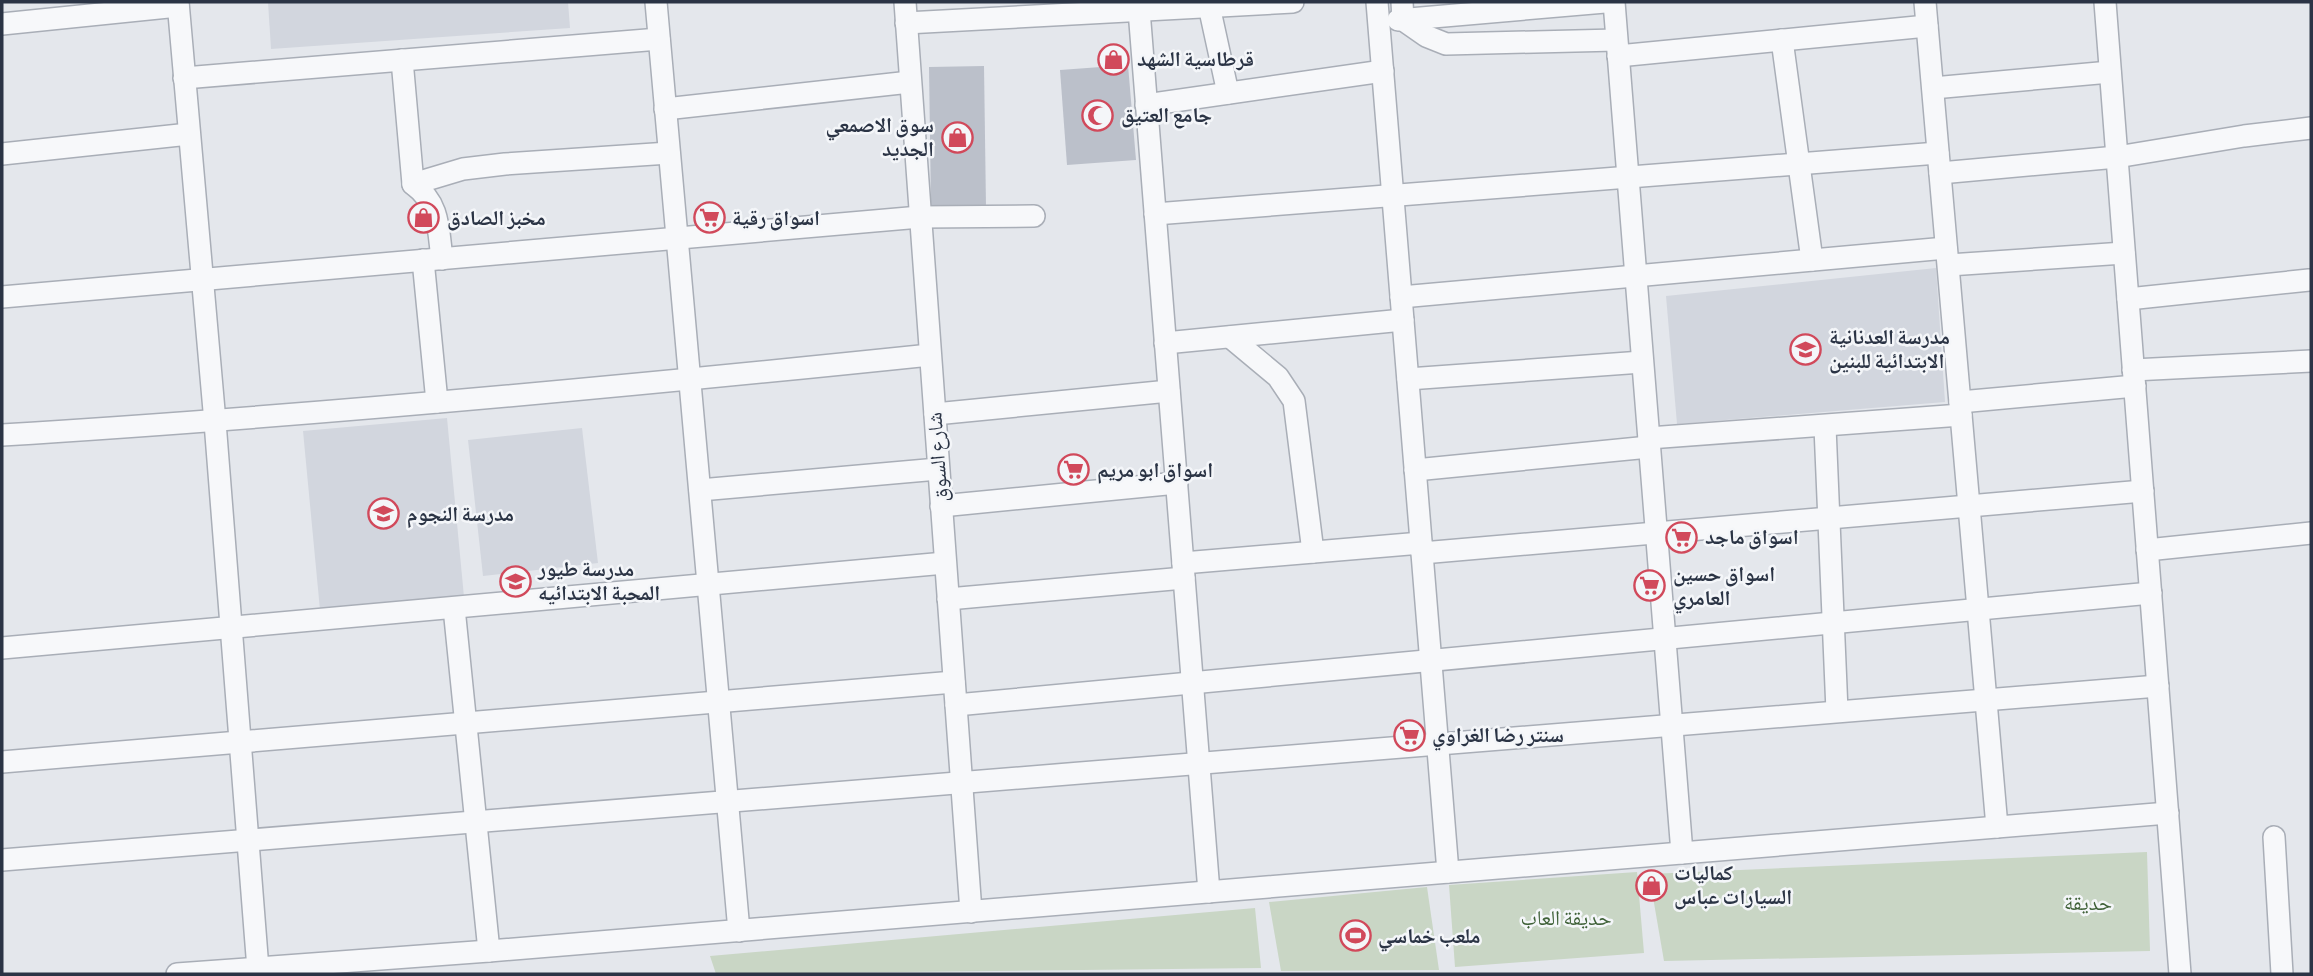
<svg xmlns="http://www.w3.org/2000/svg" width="2313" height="976" viewBox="0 0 2313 976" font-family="'Sofia Sans Condensed','Noto Naskh Arabic',sans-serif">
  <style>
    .built { fill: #d2d6de }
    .green { fill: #c9d6c5 }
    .building { fill: #bbc0ca }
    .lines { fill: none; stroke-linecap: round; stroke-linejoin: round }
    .minor-casing { stroke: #a9aeb7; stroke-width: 24 }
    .minor { stroke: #f7f8fa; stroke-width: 21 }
    .labels { text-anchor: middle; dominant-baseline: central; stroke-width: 5; stroke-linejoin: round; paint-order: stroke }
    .poi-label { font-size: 21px; font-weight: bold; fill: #2b3445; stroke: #f4f6f9; text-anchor: start }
    .street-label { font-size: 21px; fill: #2b3445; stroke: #f4f6f9 }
    .park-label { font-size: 21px; fill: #3f6138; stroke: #f4f6f9 }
  </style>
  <rect width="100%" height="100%" fill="#e4e7ec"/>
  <g class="built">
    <polygon points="268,2 568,2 570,28 271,49"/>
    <polygon points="1936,268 1945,402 1677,424 1666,296"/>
    <polygon points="447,418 464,597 320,610 303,431"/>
    <polygon points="582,428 598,563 483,576 468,440"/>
  </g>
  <g class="green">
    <polygon points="2147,852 2150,951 1664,961 1649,874"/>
    <polygon points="1637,872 1644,953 1455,967 1449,885"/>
    <polygon points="1427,887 1439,970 1281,971 1269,902"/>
    <polygon points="1255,908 1261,968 716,974 710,956"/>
  </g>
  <g class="building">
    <polygon points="1128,65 1136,160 1067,165 1060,70"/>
    <polygon points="984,66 986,208 931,209 929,67"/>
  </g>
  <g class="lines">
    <defs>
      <g id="minor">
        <polyline points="178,2 215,422 258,969"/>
        <polyline points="656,2 739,931"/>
        <polyline points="905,2 971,912"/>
        <polyline points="1377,2 1448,872"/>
        <polyline points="1402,2 1403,20 1426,36 1446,44 1616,40"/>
        <polyline points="1614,2 1682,853"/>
        <polyline points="1925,2 1997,827"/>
        <polyline points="2105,2 2180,974"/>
        <polyline points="1209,6 1228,93"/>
        <polyline points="1139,10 1209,892"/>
        <polyline points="1398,20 1605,2"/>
        <polyline points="906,23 1293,2"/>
        <polyline points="2,24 178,6"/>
        <polyline points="1782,40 1812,260"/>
        <polyline points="1618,56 1927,26"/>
        <path d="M402 60 413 184C440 204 438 228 442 259"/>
        <polyline points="184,78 659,39"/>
        <polyline points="1933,88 2110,72"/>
        <polyline points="1146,105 1383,71"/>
        <polyline points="665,109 910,82"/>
        <polyline points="2,154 189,134"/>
        <polyline points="1940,173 2117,157 2244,136 2311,128"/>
        <polyline points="413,184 463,169 505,164 669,153"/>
        <polyline points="1155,214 1938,153"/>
        <polyline points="423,260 437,402"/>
        <polyline points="1949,265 2124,253"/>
        <polyline points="2,297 920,217 1034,216"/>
        <polyline points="1401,297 1946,248"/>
        <polyline points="2128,299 2309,280"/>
        <polyline points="1230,337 1278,377 1294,401 1313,552"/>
        <polyline points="1165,343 1403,320"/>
        <polyline points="2133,370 2311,361"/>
        <polyline points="1408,379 1642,362"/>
        <polyline points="1960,402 2135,386"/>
        <polyline points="935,414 1169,391"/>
        <polyline points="1825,427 1837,711"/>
        <path d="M2 435C312 416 621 387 930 355"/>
        <polyline points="1649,438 1961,415"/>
        <polyline points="1415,470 1649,447"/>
        <polyline points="700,490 938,469"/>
        <polyline points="941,506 1177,483"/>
        <polyline points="2147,550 2311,533"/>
        <polyline points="1422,553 2143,491"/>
        <polyline points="1183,563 1421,543"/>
        <polyline points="948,599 1184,578"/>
        <polyline points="454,608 489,951"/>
        <polyline points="2,648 945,563"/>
        <polyline points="956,705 2151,593"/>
        <polyline points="2,762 954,682"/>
        <polyline points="2274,837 2282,974"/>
        <polyline points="2,860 2158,686"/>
        <polyline points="177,974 489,951 2168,813"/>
      </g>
    </defs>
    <use href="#minor" class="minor-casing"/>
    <use href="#minor" class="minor"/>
  </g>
  <defs>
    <symbol id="shop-ring" viewBox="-11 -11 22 22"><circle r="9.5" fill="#f4f6f9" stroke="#d1495b" stroke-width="1.5"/><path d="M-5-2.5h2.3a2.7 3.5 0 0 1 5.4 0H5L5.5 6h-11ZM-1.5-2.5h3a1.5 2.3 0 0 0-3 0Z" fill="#d1495b"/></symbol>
    <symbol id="mosque-ring" viewBox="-11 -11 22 22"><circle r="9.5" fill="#f4f6f9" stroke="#d1495b" stroke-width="1.5"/><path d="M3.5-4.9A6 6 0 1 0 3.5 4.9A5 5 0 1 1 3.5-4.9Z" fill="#d1495b"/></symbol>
    <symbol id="supermarket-ring" viewBox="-11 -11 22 22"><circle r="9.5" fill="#f4f6f9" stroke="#d1495b" stroke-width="1.5"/><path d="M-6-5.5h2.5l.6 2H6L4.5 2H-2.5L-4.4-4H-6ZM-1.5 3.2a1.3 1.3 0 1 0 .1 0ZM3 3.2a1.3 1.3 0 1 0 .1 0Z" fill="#d1495b"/></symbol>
    <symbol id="school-ring" viewBox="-11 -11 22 22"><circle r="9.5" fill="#f4f6f9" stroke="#d1495b" stroke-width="1.5"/><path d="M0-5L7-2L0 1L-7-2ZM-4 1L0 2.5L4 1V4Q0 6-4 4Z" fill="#d1495b"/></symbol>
    <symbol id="stadium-ring" viewBox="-11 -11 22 22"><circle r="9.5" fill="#f4f6f9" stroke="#d1495b" stroke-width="1.5"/><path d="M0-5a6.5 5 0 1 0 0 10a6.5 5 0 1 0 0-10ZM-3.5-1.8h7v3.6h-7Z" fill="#d1495b"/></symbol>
  </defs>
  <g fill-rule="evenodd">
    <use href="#shop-ring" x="1096" y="42" width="35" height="35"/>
    <use href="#mosque-ring" x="1080" y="98" width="35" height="35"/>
    <use href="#shop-ring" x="940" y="120" width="35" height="35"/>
    <use href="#shop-ring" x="406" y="200" width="35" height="35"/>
    <use href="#supermarket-ring" x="692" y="200" width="35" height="35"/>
    <use href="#school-ring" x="1788" y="332" width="35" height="35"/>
    <use href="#supermarket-ring" x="1056" y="452" width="35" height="35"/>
    <use href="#school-ring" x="366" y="496" width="35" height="35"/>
    <use href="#supermarket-ring" x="1664" y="520" width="35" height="35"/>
    <use href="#school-ring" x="498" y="564" width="35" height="35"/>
    <use href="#supermarket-ring" x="1632" y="568" width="35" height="35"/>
    <use href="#supermarket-ring" x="1392" y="718" width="35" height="35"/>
    <use href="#shop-ring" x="1634" y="868" width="35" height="35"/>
    <use href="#stadium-ring" x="1338" y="918" width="35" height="35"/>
  </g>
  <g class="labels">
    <g class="poi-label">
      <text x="1137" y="59">قرطاسية الشهد</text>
      <text x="1121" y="115">جامع العتيق</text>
      <text x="934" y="125" text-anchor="end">سوق الاصمعي<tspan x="934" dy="24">الجديد</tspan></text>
      <text x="447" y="218">مخبز الصادق</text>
      <text x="732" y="218">اسواق رقية</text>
      <text x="1829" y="337">مدرسة العدنانية<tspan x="1829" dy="24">الابتدائية للبنين</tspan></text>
      <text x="1097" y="470">اسواق ابو مريم</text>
      <text x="407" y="514">مدرسة النجوم</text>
      <text x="1705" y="537">اسواق ماجد</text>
      <text x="538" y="569">مدرسة طيور<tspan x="538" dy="24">المحبة الابتدائيه</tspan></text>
      <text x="1673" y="574">اسواق حسين<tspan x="1673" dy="24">العامري</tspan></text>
      <text x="1432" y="735">سنتر رضا الغراوي</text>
      <text x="1674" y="873">كماليات<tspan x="1674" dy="24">السيارات عباس</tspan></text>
      <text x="1378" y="936">ملعب خماسي</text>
    </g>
    <g class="street-label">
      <text transform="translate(938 457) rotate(-94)">شارع السوق</text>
    </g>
    <g class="park-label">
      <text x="2088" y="903">حديقة</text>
      <text x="1566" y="918">حديقة العاب</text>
    </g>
  </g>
  <rect width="2313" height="976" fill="none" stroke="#2b3445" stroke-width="7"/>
</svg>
